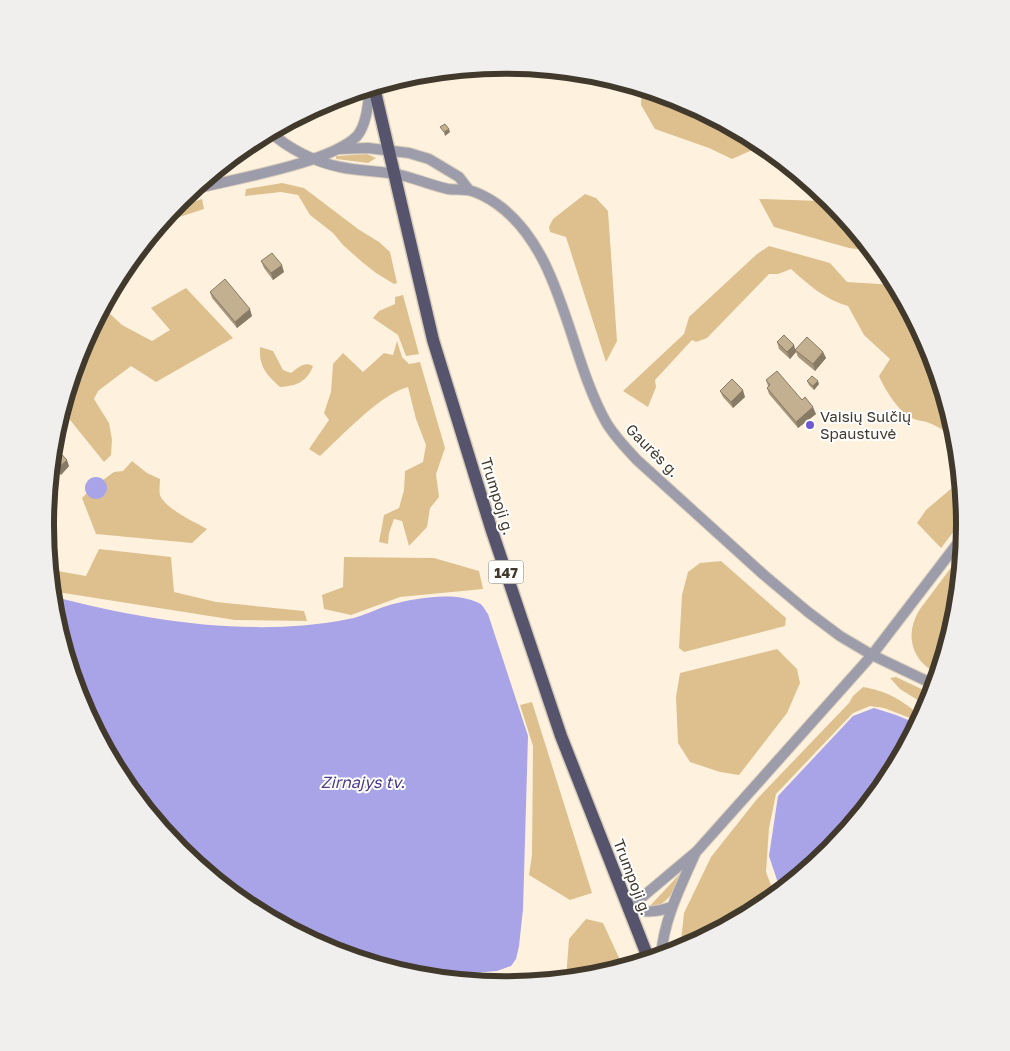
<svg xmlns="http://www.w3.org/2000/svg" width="1010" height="1051" viewBox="0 0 1010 1051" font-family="'Golos Text',sans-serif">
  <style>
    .green { fill: #dec08f }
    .water { fill: #a9a3e8 }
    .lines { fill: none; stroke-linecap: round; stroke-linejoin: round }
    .minor-casing { stroke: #d8cdbb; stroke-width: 12 }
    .primary-casing { stroke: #d8cdbb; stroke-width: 15 }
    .minor { stroke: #9c9caa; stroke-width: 10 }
    .primary { stroke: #56546d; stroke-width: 12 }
    .wall { fill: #a8977d }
    .shaded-wall { fill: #887b66 }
    .building { fill: #c3b091; stroke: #887b66 }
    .poi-dot { fill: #6f58d1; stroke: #fff; stroke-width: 2 }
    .labels { text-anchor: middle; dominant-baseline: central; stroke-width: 4; stroke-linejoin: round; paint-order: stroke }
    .shield { fill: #fff; stroke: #7a746b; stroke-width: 1 }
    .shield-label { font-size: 14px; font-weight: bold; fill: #41392c }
    .poi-label { font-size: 15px; fill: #41392c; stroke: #fff; text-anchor: start }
    .street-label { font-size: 15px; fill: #41392c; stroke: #fff }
    .water-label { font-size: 16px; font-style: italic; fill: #4a3b8b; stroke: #fff }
    .rim { fill: none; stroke: #41392c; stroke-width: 6 }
  </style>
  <rect width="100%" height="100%" fill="#fef2df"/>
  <g class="green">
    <polygon points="642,89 681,101 761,143 770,151 757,148 732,159 709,148 655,129 641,105"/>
    <polygon points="367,154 376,158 368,163 336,159 336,156"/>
    <polygon points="282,183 304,188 358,229 379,242 390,252 397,283 394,284 376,273 362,262 343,245 333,233 310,215 298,195 281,192 245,196 246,189"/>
    <polygon points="585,194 596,198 608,211 617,341 606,362 566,237 550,232 549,227 553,219"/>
    <polygon points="202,199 204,209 161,223 173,209"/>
    <polygon points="759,199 822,201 832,203 865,243 864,250 849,248 774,227"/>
    <path d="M769 246 830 263 847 282 896 285 930 350 956 436 964 518 941 548 917 523 926 510 959 482V474L955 461V441C948 433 940 427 929 423 925 421 919 421 914 419 900 414 885 390 879 376L890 359 864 335 848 306C825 300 808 284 791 269L778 274H769L707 338 696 342 692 340 655 380 656 387 648 407 623 391 684 334 689 317 757 254Z"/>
    <polygon points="186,288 233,338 156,382 131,366 98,391 94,399 109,423 112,440 111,455 104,462 62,410 80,349 94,323 108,312 122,325 152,341 170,330 151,308"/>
    <polygon points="403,295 419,354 406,356 398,335 373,318 379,311 395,304 395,297"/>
    <path d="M397 341 402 357 409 364 420 362 445 448 436 474 439 497 430 508 427 527 409 546 402 521 394 519 389 533 388 544 379 542 384 515 399 508 404 490 405 471 423 462 426 445 416 419 408 387C380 394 342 436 320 456L309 449 329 420 324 413 331 392 333 364 343 353 363 372 384 353 393 355Z"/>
    <path d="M260 347 273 351 283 370 291 373C298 368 304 361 313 366 307 382 296 386 280 387 266 374 259 367 260 347Z"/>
    <path d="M132 461 147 473 160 479C160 486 158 494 162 499 172 512 193 521 207 529L192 543 96 534 82 498 87 493 91 497 101 498 106 493 105 482 103 480 114 472 123 471Z"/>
    <polygon points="99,549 171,557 174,592 216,602 304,611 307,621 235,620 51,591 49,565 52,570 86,576"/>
    <path d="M962 553 956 616 938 674C911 661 904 634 920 609Z"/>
    <polygon points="344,557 434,558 479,571 483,589 400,597 351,615 324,609 322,595 343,587"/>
    <polygon points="721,561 786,618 785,626 684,652 679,648 682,595 688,572 700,563"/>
    <polygon points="777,649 797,669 800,683 787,713 739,775 720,772 690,762 678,743 676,697 680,673"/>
    <polygon points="896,677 932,694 927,706 900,689 890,678"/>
    <path d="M863 687C886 691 898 698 916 712V717L910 718 884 708 870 706 853 713 776 794 769 828 766 872 775 896 760 908 747 915 719 924 712 934 680 951 684 913 711 857 757 799 849 703 853 696Z"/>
    <polygon points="532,702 592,893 570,900 529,875 532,855 533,746 520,705"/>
    <path d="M688 865C679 880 670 908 649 907Z"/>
    <polygon points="586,919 603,923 621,962 621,969 594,977 566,979 569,939"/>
  </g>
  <g class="water">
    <circle cx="96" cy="488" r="11"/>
    <path d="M52 596C145 621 254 638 349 619 364 616 378 608 393 604 417 598 455 591 479 603 483 605 485 610 488 614L528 736 523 909 519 946 516 959 511 966 497 971 473 973 439 979 415 977 329 950 249 908 180 851 122 781 80 701 54 615Z"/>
    <polygon points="874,708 896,715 918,724 887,781 830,851 781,892 769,856 778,796 853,716"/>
  </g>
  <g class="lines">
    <defs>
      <g id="minor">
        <path d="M270 132C289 149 315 162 340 167 359 171 378 171 397 174 414 178 430 185 448 189 454 190 460 189 467 190 476 191 490 199 497 204 563 251 568 355 606 422 614 436 626 448 637 460L764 575 808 612 840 636 872 655 935 685"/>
        <polyline points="338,149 368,148 409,153 429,159 459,177 469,190"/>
        <path d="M194 189C233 179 331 163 357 136 367 124 368 103 370 88"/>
        <polyline points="628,909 697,851 872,655 964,535"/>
        <path d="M628 909C646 912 654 913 671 907"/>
        <path d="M661 956C664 919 680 888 695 854"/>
      </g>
      <polyline id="primary" points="374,87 433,340 491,528 561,736 649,960"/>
    </defs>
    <use href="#minor" class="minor-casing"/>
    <use href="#primary" class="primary-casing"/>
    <use href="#minor" class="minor"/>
    <use href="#primary" class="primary"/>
  </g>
  <g class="wall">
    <polygon points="261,261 284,272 273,280 264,268"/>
    <polygon points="210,292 252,316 237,328 212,298"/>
    <polygon points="777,342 796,350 823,352 826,358 815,371 798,357 796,352 790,359 779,349"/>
    <polygon points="766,380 802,400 816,414 798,428 769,394 767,388 768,386"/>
    <polygon points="807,381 819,384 814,390 809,385"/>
    <polygon points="720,391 745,397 733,408 723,397"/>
    <polygon points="53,447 69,466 61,475 51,465"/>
  </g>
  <g class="shaded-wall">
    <polygon points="449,129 450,132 445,136 444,132"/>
    <polygon points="282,265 284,272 273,280 271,273"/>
    <polygon points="250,309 252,316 237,328 235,322"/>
    <polygon points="794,345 796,352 790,359 787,352"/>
    <polygon points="823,352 826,358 815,371 813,364"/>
    <polygon points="818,381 819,384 814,390 813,386"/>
    <polygon points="743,390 745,397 733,408 731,402"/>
    <polygon points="813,407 816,414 798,428 796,422"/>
    <polygon points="67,460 69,466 61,475 58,468"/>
  </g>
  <g class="building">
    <polygon points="445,124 449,129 444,132 440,127"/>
    <polygon points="272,253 282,265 271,273 261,261"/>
    <polygon points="225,279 250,309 235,322 210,292"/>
    <polygon points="784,335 794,345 787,352 777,342"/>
    <polygon points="807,337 823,352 813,364 795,350"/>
    <polygon points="777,371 802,400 805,397 813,407 796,422 767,388 770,385 766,380"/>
    <polygon points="812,376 818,381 813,386 807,381"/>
    <polygon points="732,379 743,390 731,402 720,391"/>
    <polygon points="54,446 67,460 58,468 51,461 53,447"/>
  </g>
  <circle class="poi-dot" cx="810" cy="425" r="5"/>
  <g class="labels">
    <rect class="shield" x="488.5" y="560.5" width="35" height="23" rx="4"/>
    <g class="shield-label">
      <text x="506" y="572">147</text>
    </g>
    <g class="poi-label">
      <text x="820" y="416">Vaisių Sulčių<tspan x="820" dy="17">Spaustuvė</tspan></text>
    </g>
    <g class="street-label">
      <text transform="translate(653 450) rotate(45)">Gaurės g.</text>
      <text transform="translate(498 496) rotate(73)">Trumpoji g.</text>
      <text transform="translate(633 877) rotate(69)">Trumpoji g.</text>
    </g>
    <g class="water-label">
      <text x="363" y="782">Zirnajys tv.</text>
    </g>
  </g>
  <path d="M0 0H1010V1051H0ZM54 525a451 451 0 1 1 902 0a451 451 0 1 1-902 0Z" fill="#f0efee" fill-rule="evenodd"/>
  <path class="rim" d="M54 525a451 451 0 1 1 902 0a451 451 0 1 1-902 0Z"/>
</svg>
